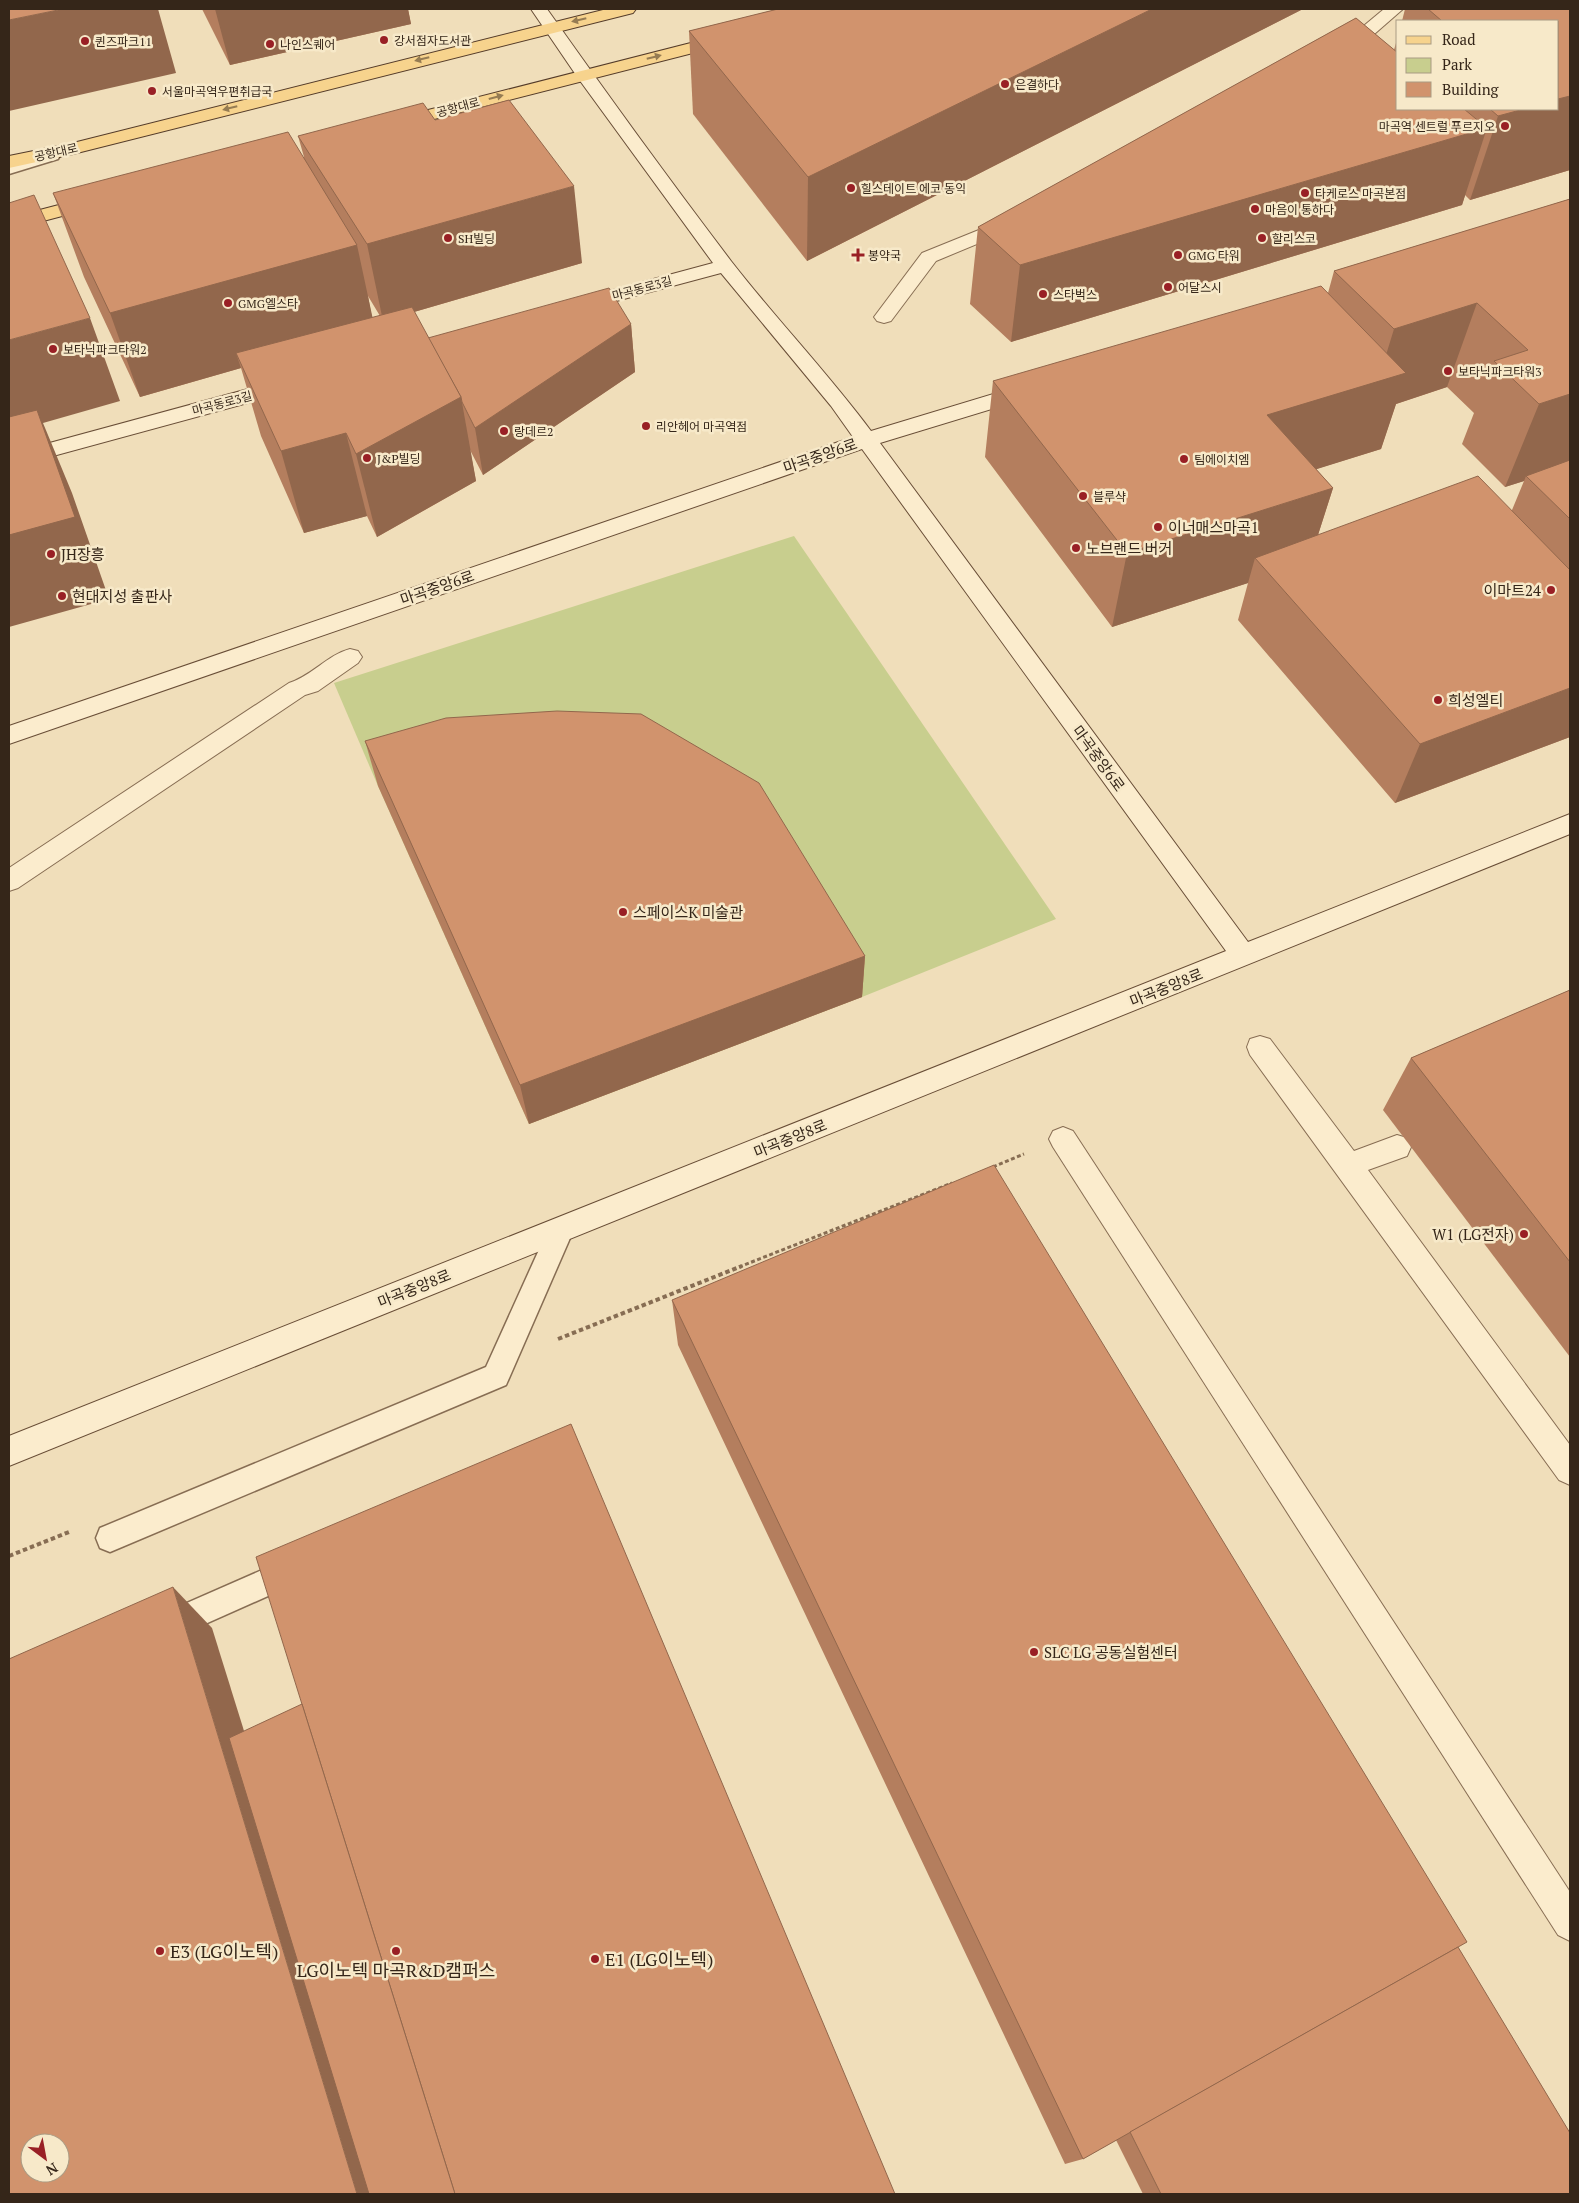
<svg xmlns="http://www.w3.org/2000/svg" width="1579" height="2203" viewBox="0 0 1579 2203" font-family="'PT Serif','Noto Sans KR',serif">
  <style>
    .green { fill: #c8ce8e }
    .lines { fill: none; stroke-linecap: round; stroke-linejoin: round }
    .lane-casing { stroke: #876d53; stroke-width: 3 }
    .street-casing { stroke: #876d53; stroke-width: 2 }
    .secondary-casing { stroke: #694e37; stroke-width: 2 }
    .primary-casing { stroke: #543b29; stroke-width: 2 }
    .path-far1 { stroke: #876d53; stroke-width: 3; stroke-dasharray: 4 2.5; stroke-linecap: butt }
    .path { stroke: #876d53; stroke-width: 4; stroke-dasharray: 4.5 3; stroke-linecap: butt }
    .lane { fill: #fbeccd; fill-rule: evenodd }
    .street { fill: #fbeccd; fill-rule: evenodd }
    .secondary { fill: #fbeccd; fill-rule: evenodd }
    .primary { fill: #f7d38d; fill-rule: evenodd }
    .wall { fill: #b47e5e; fill-rule: evenodd }
    .shaded-wall { fill: #92674c }
    .building { fill: #d1936d; stroke: #92674c; fill-rule: evenodd }
    .oneway { fill: #967c53 }
    .poi-dot { fill: #992025; stroke: #f7e9c9; stroke-width: 2 }
    .labels { text-anchor: middle; dominant-baseline: central; stroke-width: 5; stroke-linejoin: round; paint-order: stroke }
    .far-poi-label { font-size: 12px; fill: #352619; stroke: #f7e9c9; text-anchor: start }
    .far-street-label { font-size: 12px; fill: #352619; stroke: #f7e9c9 }
    .street-label { font-size: 15px; fill: #352619; stroke: #f7e9c9 }
    .poi-label { font-size: 15px; fill: #352619; stroke: #f7e9c9; text-anchor: start }
    .near-poi-label { font-size: 18px; fill: #352619; stroke: #f7e9c9; text-anchor: start }
  </style>
  <rect width="100%" height="100%" fill="#f0deba"/>
  <polygon class="green" points="794,536 1056,919 862,997 529,1124 378,786 334,683"/>
  <g class="lines">
    <defs>
      <g id="lane">
        <polygon points="52,150 58,151 60,155 58,159 9,174 9,164"/>
        <polygon points="561,1217 570,1221 574,1229 506,1385 110,1552 100,1548 96,1538 100,1528 486,1367 552,1221"/>
        <polygon points="294,1556 304,1560 309,1570 304,1580 167,1641 157,1636 152,1626 157,1616"/>
      </g>
      <g id="street">
        <polygon points="1384,9 1403,9 1348,57 1342,58 1336,57 1333,53 1336,49"/>
        <polygon points="1011,217 1018,219 1021,223 1018,227 936,261 891,321 884,323 877,321 874,317 922,253"/>
        <path d="M350 649 358 651 362 657 358 663 318 691 305 695 18 888 9 891V868L289 683C312 676 327 655 350 649Z"/>
        <polygon points="1260,1036 1270,1039 1354,1151 1397,1135 1407,1138 1411,1147 1407,1156 1368,1170 1570,1445 1570,1485 1559,1480 1250,1055 1247,1047 1250,1039"/>
        <polygon points="1063,1127 1073,1131 1570,1892 1570,1941 1558,1935 1053,1147 1049,1139 1053,1131"/>
      </g>
      <g id="secondary">
        <path d="M531 9H547C607 94 668 178 731 261 776 319 827 372 871 431L1020 386 1027 384 1034 386 1037 391 1034 396 880 443 1248 942 1570 814V834L9 1466V1436L1226 951 862 449 9 744V726L853 437 831 406 721 273 579 311 572 309 569 305 572 301 713 263 578 78Z"/>
        <polygon points="285,379 292,381 295,386 292,391 9,468 9,454"/>
      </g>
      <g id="primary">
        <polygon points="607,9 636,9 633,13 73,154 9,168 9,156 73,143"/>
        <polygon points="726,34 732,35 735,39 732,43 395,129 389,128 386,124 389,120"/>
        <polygon points="97,195 104,197 106,201 104,205 9,230 9,218"/>
      </g>
    </defs>
    <use href="#lane" class="lane-casing"/>
    <use href="#street" class="street-casing"/>
    <use href="#secondary" class="secondary-casing"/>
    <use href="#primary" class="primary-casing"/>
    <g class="path-far1">
      <polyline points="993,1167 1024,1154"/>
      <polyline points="739,1267 952,1183"/>
    </g>
    <g class="path">
      <polyline points="558,1339 742,1266"/>
      <polyline points="9,1556 69,1532"/>
    </g>
    <use href="#lane" class="lane"/>
    <use href="#street" class="street"/>
    <use href="#secondary" class="secondary"/>
    <use href="#primary" class="primary"/>
  </g>
  <g class="wall">
    <polygon points="202,9 408,9 411,24 230,65"/>
    <polygon points="778,9 1303,9 807,261 693,114 689,31"/>
    <polygon points="1405,9 1570,9 1570,170 1470,200 1465,195 1462,205 1011,342 970,304 978,227 1356,18 1394,50 1398,36 1398,109 1558,109 1558,21 1402,21"/>
    <path d="M435 120 582 263 414 312 428 338 631 324 635 372 483 475 470 450 476 481 377 537 367 516 304 533 261 436 241 368 140 397 84 277 53 193 304 157 298 136ZM368 296 380 316 372 318Z"/>
    <path d="M1570 199V737L1395 803 1238 620 1248 583 1112 627 985 457 993 381 1328 293 1334 271ZM1447 387 1474 413 1462 444 1505 487 1524 481 1512 510 1318 535 1333 488 1316 469 1381 449 1396 404Z"/>
    <polygon points="365,741 865,956 862,997 529,1124 378,786"/>
    <polygon points="1570,990 1570,1357 1383,1110 1411,1058"/>
    <polygon points="672,1300 1458,1947 1570,2194 1143,2194 1116,2140 1083,2159 1065,2164 678,1345"/>
  </g>
  <g class="shaded-wall">
    <polygon points="63,9 158,9 176,73 9,111 9,20"/>
    <polygon points="215,9 408,9 411,24 230,65"/>
    <polygon points="1152,9 1303,9 807,261 808,177"/>
    <polygon points="1570,96 1570,170 1470,200 1498,116 1524,109 1558,109 1558,99"/>
    <polygon points="1487,128 1462,205 1011,342 1020,265"/>
    <polygon points="574,186 582,263 383,321 367,244"/>
    <polygon points="357,245 375,329 236,353 241,368 140,397 110,313"/>
    <polygon points="1477,303 1447,387 1396,404 1381,449 1247,491 1267,415 1378,381 1394,329"/>
    <polygon points="90,318 120,401 43,423 72,493 109,599 9,627 9,340"/>
    <polygon points="631,324 635,372 483,475 475,428"/>
    <polygon points="1570,394 1570,465 1526,476 1524,481 1505,487 1539,404"/>
    <polygon points="461,397 476,481 377,537 356,454"/>
    <polygon points="346,433 367,516 304,533 281,451"/>
    <polygon points="1333,488 1309,563 1255,558 1248,583 1112,627 1127,553"/>
    <polygon points="1570,688 1570,737 1395,803 1420,744"/>
    <polygon points="865,956 862,997 529,1124 520,1085"/>
    <polygon points="173,1587 212,1628 388,2194 357,2194"/>
  </g>
  <g class="building">
    <polygon points="9,9 63,9 9,20"/>
    <polygon points="778,9 1152,9 808,177 689,31"/>
    <polygon points="1428,9 1570,9 1570,96 1558,99 1558,21 1442,21"/>
    <polygon points="1356,18 1398,53 1398,109 1464,109 1487,128 1020,265 978,227"/>
    <polygon points="509,100 574,186 367,244 298,136 423,103 435,120"/>
    <polygon points="1490,109 1524,109 1498,116"/>
    <polygon points="288,132 357,245 110,313 53,193"/>
    <polygon points="34,195 90,318 9,340 9,203"/>
    <polygon points="1570,199 1570,394 1539,404 1494,361 1528,350 1477,303 1394,329 1334,271"/>
    <polygon points="1321,286 1406,373 1267,415 1333,488 1127,553 993,381"/>
    <polygon points="609,288 631,324 475,428 462,402 461,397 428,338"/>
    <polygon points="412,307 461,397 356,454 346,433 281,451 236,353"/>
    <polygon points="37,410 75,517 9,535 9,417"/>
    <polygon points="1570,460 1570,519 1526,476"/>
    <polygon points="1478,476 1570,570 1570,688 1420,744 1255,558"/>
    <polygon points="557,711 641,714 759,783 865,956 520,1085 365,741 446,718"/>
    <polygon points="1570,990 1570,1262 1411,1058"/>
    <polygon points="994,1165 1467,1942 1083,2159 672,1300"/>
    <polygon points="571,1424 895,2194 455,2194 256,1557"/>
    <path d="M173 1587 357 2194H9V1659ZM30 2143H60V2173H30Z"/>
    <polygon points="302,1704 455,2194 369,2194 229,1738"/>
    <polygon points="1458,1947 1570,2133 1570,2194 1161,2194 1130,2132"/>
  </g>
  <defs><path id="oneway-solid" d="M-6-.8H1V-3.2L6.5 0L1 3.2V.8H-6Z" transform="scale(1.25)"/></defs>
  <g class="oneway">
    <use href="#oneway-solid" transform="translate(579 20) rotate(167)"/>
    <use href="#oneway-solid" transform="translate(654 57) rotate(-14)"/>
    <use href="#oneway-solid" transform="translate(422 59) rotate(166)"/>
    <use href="#oneway-solid" transform="translate(496 97) rotate(-15)"/>
    <use href="#oneway-solid" transform="translate(230 108) rotate(166)"/>
  </g>
  <g class="poi-dot">
    <circle cx="384" cy="40" r="5"/>
    <circle cx="85" cy="41" r="5"/>
    <circle cx="270" cy="44" r="5"/>
    <circle cx="1005" cy="84" r="5"/>
    <circle cx="152" cy="91" r="5"/>
    <circle cx="1505" cy="126" r="5"/>
    <circle cx="851" cy="188" r="5"/>
    <circle cx="1305" cy="193" r="5"/>
    <circle cx="1255" cy="209" r="5"/>
    <circle cx="448" cy="238" r="5"/>
    <circle cx="1262" cy="238" r="5"/>
    <path d="M855.5 247.5h5v5h5v5h-5v5h-5v-5h-5v-5h5z"/>
    <circle cx="1178" cy="255" r="5"/>
    <circle cx="1168" cy="287" r="5"/>
    <circle cx="1043" cy="294" r="5"/>
    <circle cx="228" cy="303" r="5"/>
    <circle cx="53" cy="349" r="5"/>
    <circle cx="1448" cy="371" r="5"/>
    <circle cx="646" cy="426" r="5"/>
    <circle cx="504" cy="431" r="5"/>
    <circle cx="367" cy="458" r="5"/>
    <circle cx="1184" cy="459" r="5"/>
    <circle cx="1083" cy="496" r="5"/>
    <circle cx="1158" cy="527" r="5"/>
    <circle cx="1076" cy="548" r="5"/>
    <circle cx="51" cy="554" r="5"/>
    <circle cx="1551" cy="590" r="5"/>
    <circle cx="62" cy="596" r="5"/>
    <circle cx="1438" cy="700" r="5"/>
    <circle cx="623" cy="912" r="5"/>
    <circle cx="1524" cy="1234" r="5"/>
    <circle cx="1034" cy="1652" r="5"/>
    <circle cx="160" cy="1951" r="5"/>
    <circle cx="396" cy="1951" r="5"/>
    <circle cx="595" cy="1959" r="5"/>
  </g>
  <g class="labels">
    <g class="far-poi-label">
      <text x="394" y="40">강서점자도서관</text>
      <text x="95" y="41">퀸즈파크11</text>
      <text x="280" y="44">나인스퀘어</text>
      <text x="1015" y="84">은결하다</text>
      <text x="162" y="91">서울마곡역우편취급국</text>
      <text x="1495" y="126" text-anchor="end">마곡역 센트럴 푸르지오</text>
      <text x="861" y="188">힐스테이트 에코 동익</text>
      <text x="1315" y="193">타케로스 마곡본점</text>
      <text x="1265" y="209">마음이 통하다</text>
      <text x="458" y="238">SH빌딩</text>
      <text x="1272" y="238">할리스코</text>
      <text x="868" y="255">봉약국</text>
      <text x="1188" y="255">GMG 타워</text>
      <text x="1178" y="287">어달스시</text>
      <text x="1053" y="294">스타벅스</text>
      <text x="238" y="303">GMG엘스타</text>
      <text x="63" y="349">보타닉파크타워2</text>
      <text x="1458" y="371">보타닉파크타워3</text>
      <text x="656" y="426">리안헤어 마곡역점</text>
      <text x="514" y="431">랑데르2</text>
      <text x="377" y="458">J&amp;P빌딩</text>
      <text x="1194" y="459">팀에이치엠</text>
      <text x="1093" y="496">블루샥</text>
    </g>
    <g class="far-street-label">
      <text transform="translate(458 107) rotate(-15)">공항대로</text>
      <text transform="translate(56 152) rotate(-13)">공항대로</text>
      <text transform="translate(642 288) rotate(-15)">마곡동로3길</text>
      <text transform="translate(222 403) rotate(-15)">마곡동로3길</text>
    </g>
    <g class="street-label">
      <text transform="translate(820 455) rotate(-19)">마곡중앙6로</text>
      <text transform="translate(437 587) rotate(-19)">마곡중앙6로</text>
      <text transform="translate(1099 758) rotate(54)">마곡중앙6로</text>
      <text transform="translate(1166 987) rotate(-22)">마곡중앙8로</text>
      <text transform="translate(790 1138) rotate(-22)">마곡중앙8로</text>
      <text transform="translate(414 1288) rotate(-22)">마곡중앙8로</text>
    </g>
    <g class="poi-label">
      <text x="1168" y="527">이너매스마곡1</text>
      <text x="1086" y="548">노브랜드 버거</text>
      <text x="61" y="554">JH장흥</text>
      <text x="1541" y="590" text-anchor="end">이마트24</text>
      <text x="72" y="596">현대지성 출판사</text>
      <text x="1448" y="700">희성엘티</text>
      <text x="633" y="912">스페이스K 미술관</text>
      <text x="1514" y="1234" text-anchor="end">W1 (LG전자)</text>
      <text x="1044" y="1652">SLC LG 공동실험센터</text>
    </g>
    <g class="near-poi-label">
      <text x="170" y="1951">E3 (LG이노텍)</text>
      <text x="605" y="1959">E1 (LG이노텍)</text>
      <text x="396" y="1970" text-anchor="middle">LG이노텍 마곡R&amp;D캠퍼스</text>
    </g>
  </g>
  <rect width="1579" height="2203" fill="none" stroke="#352619" stroke-width="20"/>
  <rect x="1396" y="20" width="162" height="90" fill="#f7e9c9" stroke="#a99b83"/>
  <rect x="1406" y="36" width="25" height="8" fill="#f7d38d" stroke="#a99b83"/>
  <text x="1442" y="45" font-size="15" fill="#352619">Road</text>
  <rect x="1406" y="58" width="25" height="15" fill="#c8ce8e" stroke="#a99b83"/>
  <text x="1442" y="70" font-size="15" fill="#352619">Park</text>
  <rect x="1406" y="82" width="25" height="15" fill="#d1936d" stroke="#a99b83"/>
  <text x="1442" y="95" font-size="15" fill="#352619">Building</text>
  <g transform="translate(45 2158) rotate(148)"><circle r="24" fill="#f7e9c9" stroke="#a99b83"/>
  <path d="M0-4L9 19L0 12L-9 19Z" fill="#992025"/>
  <text y="-8" font-size="14" font-weight="bold" text-anchor="middle" fill="#352619">N</text>
  </g>
</svg>
